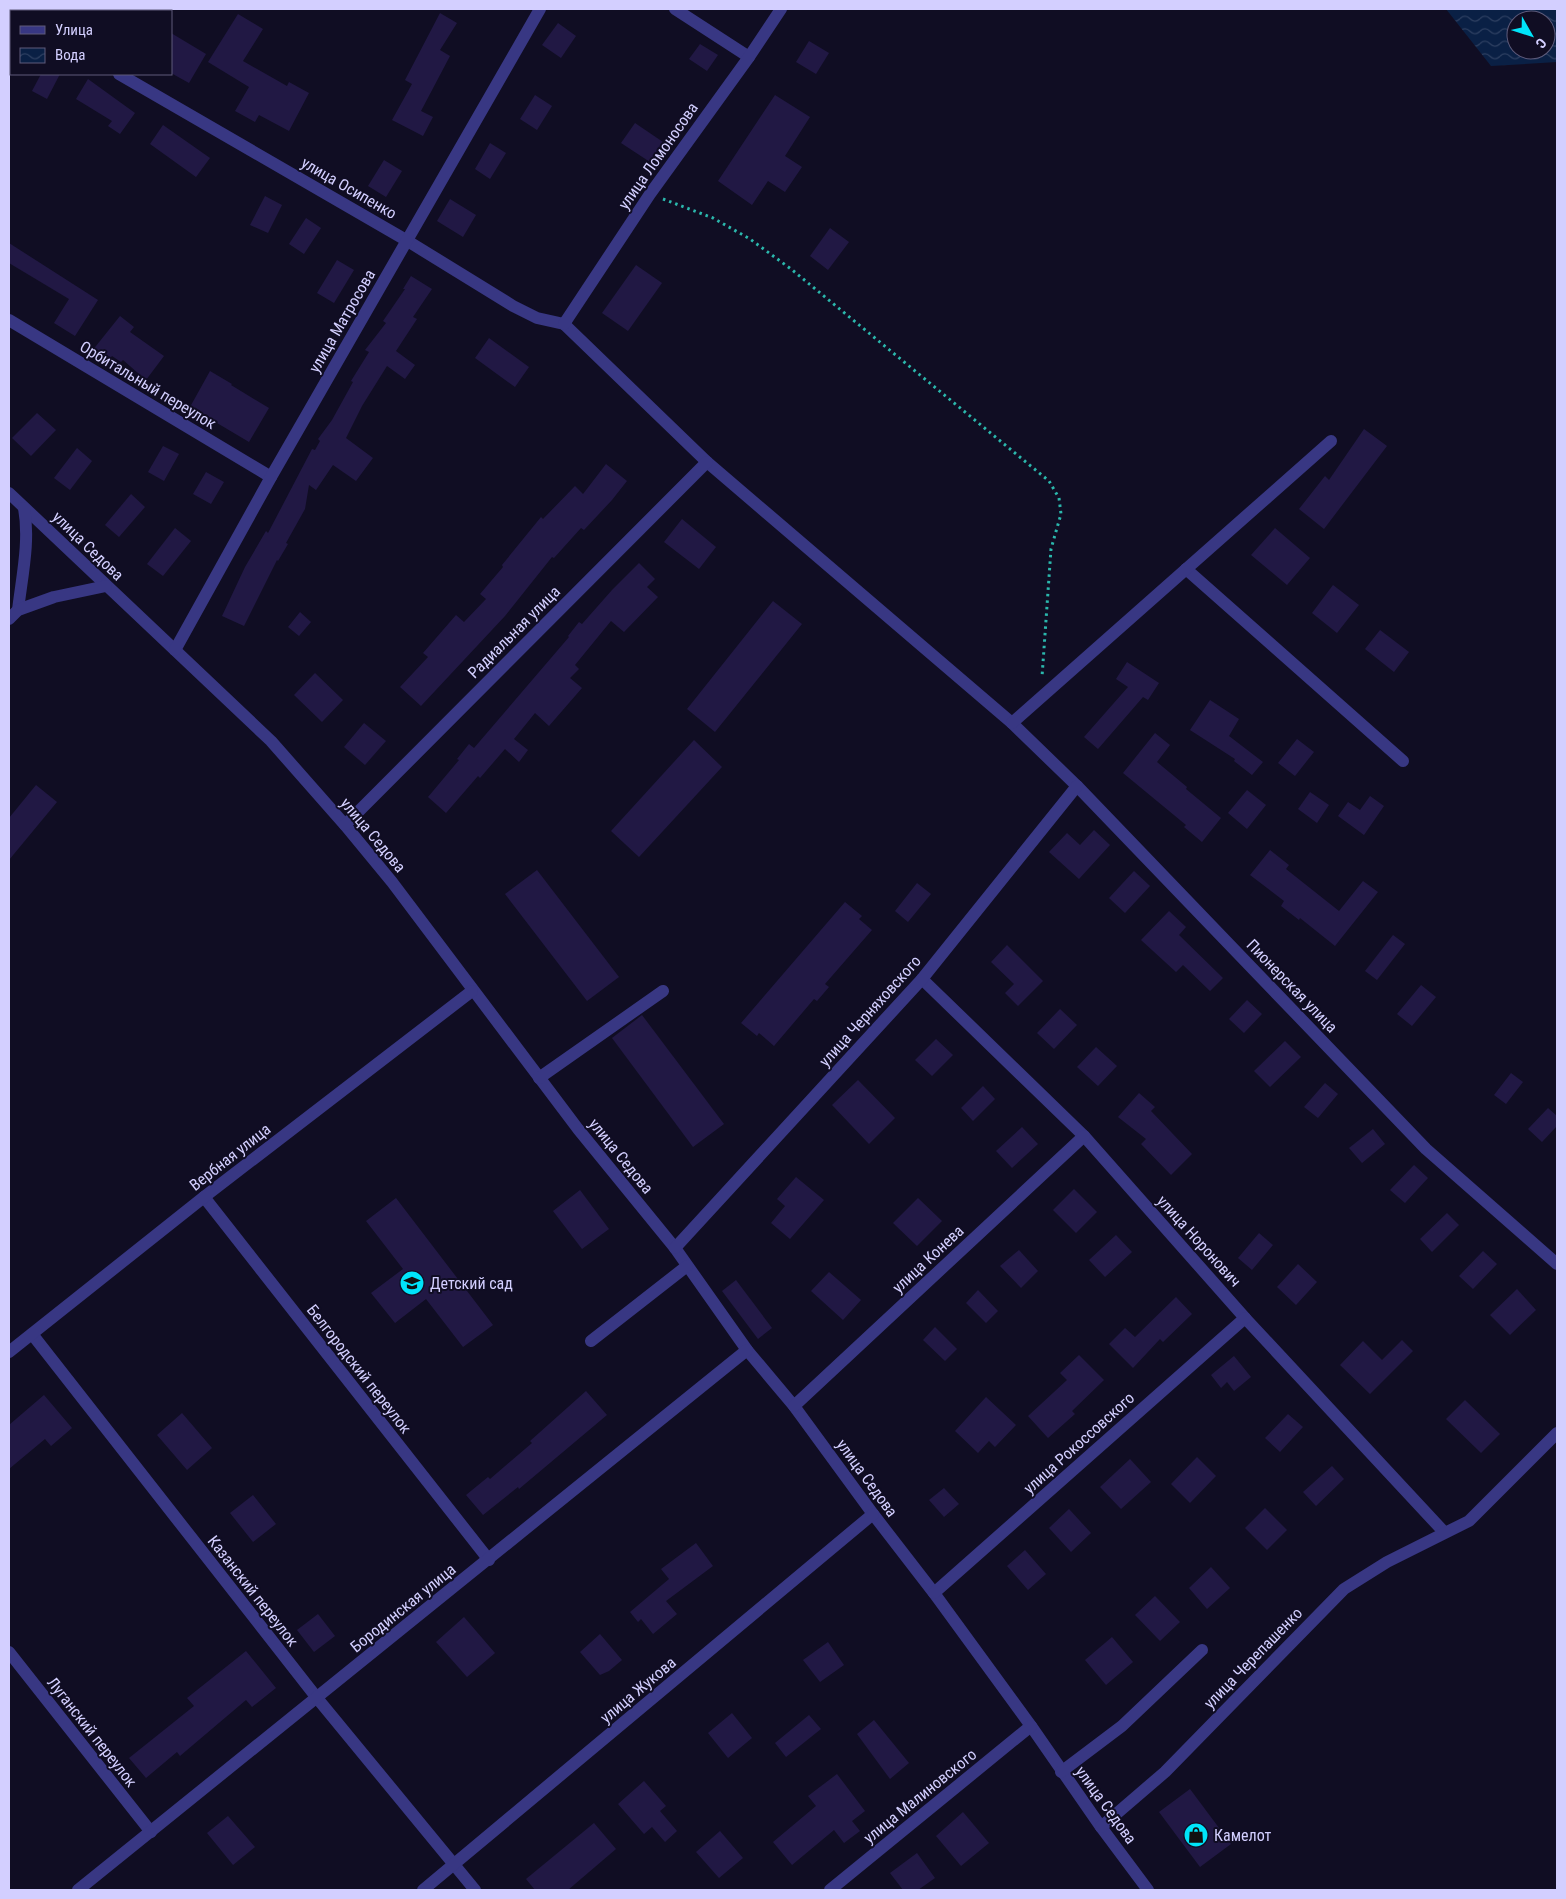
<svg xmlns="http://www.w3.org/2000/svg" width="1566" height="1899" viewBox="0 0 1566 1899" font-family="'Roboto Condensed',sans-serif">
  <style>
    .water { fill: url(#water-waves); fill-rule: evenodd }
    .building { fill: #211844 }
    .lines { fill: none; stroke-linecap: round; stroke-linejoin: round }
    .path { stroke: #2bb7ac; stroke-width: 3; stroke-dasharray: 2.5 4; stroke-linecap: butt }
    .minor { stroke: #383783; stroke-width: 12 }
    .labels { text-anchor: middle; dominant-baseline: central; stroke-width: 4; stroke-linejoin: round; paint-order: stroke }
    .street-label { font-size: 16px; fill: #d3cfff; stroke: #100d23 }
    .poi-label { font-size: 16px; fill: #d3cfff; stroke: #100d23; text-anchor: start }
  </style>
  <defs>
    <pattern id="water-waves" width="16" height="10" patternUnits="userSpaceOnUse" patternTransform="scale(1.25)"><rect width="16" height="10" fill="#0a2045"/><path d="M0 5q4-4 8 0t8 0" fill="none" stroke="#2d3f61"/></pattern>
  </defs>
  <rect width="100%" height="100%" fill="#100d23"/>
  <path class="water" d="M1446 9H1557V62L1491 66ZM1516 20H1546V50H1516Z"/>
  <g class="building">
    <polygon points="440,13 457,23 440,50 450,56 421,111 433,117 423,136 392,120 412,84 405,80"/>
    <polygon points="238,14 263,29 243,61 287,86 289,82 309,93 289,131 259,115 255,122 235,111 249,87 208,62"/>
    <polygon points="558,23 576,36 561,58 542,45"/>
    <polygon points="171,33 206,54 189,83 171,73"/>
    <polygon points="809,41 829,53 816,74 796,62"/>
    <polygon points="700,44 718,55 707,71 689,59"/>
    <polygon points="41,74 60,74 47,99 32,91"/>
    <polygon points="88,79 135,113 120,134 108,126 112,121 76,99"/>
    <polygon points="535,95 552,106 537,130 520,119"/>
    <polygon points="775,95 810,117 785,156 802,167 785,192 768,181 752,205 718,181"/>
    <polygon points="635,123 663,142 650,162 621,143"/>
    <polygon points="163,125 210,158 196,177 150,144"/>
    <polygon points="490,143 506,153 490,179 475,169"/>
    <polygon points="384,160 402,171 386,197 368,186"/>
    <polygon points="265,196 282,205 268,233 250,225"/>
    <polygon points="450,199 476,215 463,237 437,221"/>
    <polygon points="306,218 321,228 304,254 289,244"/>
    <polygon points="830,228 849,242 828,270 810,256"/>
    <polygon points="9,243 98,300 75,336 54,323 69,299 9,263"/>
    <polygon points="337,260 354,270 334,303 317,293"/>
    <polygon points="636,265 662,283 628,331 602,313"/>
    <polygon points="411,276 432,289 413,317 417,319 396,351 415,365 405,379 387,366 362,406 346,438 373,458 356,481 333,465 316,490 309,485 305,509 286,543 288,544 278,561 277,560 244,626 222,616 245,567 266,531 268,533 312,449 315,450 320,441 318,439 332,420 353,382 351,381 369,352 365,350 386,323 383,321 405,289 403,289"/>
    <polygon points="120,316 134,327 130,332 164,356 146,380 123,360 121,362 112,356 107,362 92,351"/>
    <polygon points="489,338 529,367 515,387 475,358"/>
    <polygon points="210,371 232,384 231,385 269,408 249,442 190,407"/>
    <polygon points="37,413 56,430 31,456 12,438"/>
    <polygon points="1364,429 1387,446 1324,529 1299,509 1325,476 1329,480"/>
    <polygon points="163,446 179,454 164,481 148,472"/>
    <polygon points="77,448 92,461 70,490 54,478"/>
    <polygon points="606,464 627,481 612,500 584,530 581,528 554,558 552,557 505,616 421,706 400,687 428,657 423,653 456,615 464,622 486,599 480,594 503,567 502,565 541,517 543,519 575,486 583,494"/>
    <polygon points="206,472 224,482 211,504 193,494"/>
    <polygon points="131,494 145,507 119,537 105,525"/>
    <polygon points="682,519 716,547 699,569 664,542"/>
    <polygon points="175,528 191,541 163,576 147,564"/>
    <polygon points="1275,528 1310,558 1287,585 1251,555"/>
    <polygon points="639,563 655,579 647,587 658,597 624,632 611,621 575,665 579,669 570,678 582,688 549,726 535,713 514,739 528,750 519,762 505,749 480,778 478,776 446,813 428,797 459,760 457,759 469,744 474,748 569,637 568,636 579,622 582,624 612,590"/>
    <polygon points="1333,585 1359,605 1337,633 1312,613"/>
    <polygon points="773,601 802,624 715,732 687,709"/>
    <polygon points="300,612 311,622 299,636 288,627"/>
    <polygon points="1380,630 1409,652 1394,672 1365,649"/>
    <polygon points="1127,662 1159,683 1148,700 1143,697 1098,749 1084,737 1128,687 1116,679"/>
    <polygon points="315,673 343,700 322,722 294,695"/>
    <polygon points="1210,700 1239,719 1229,736 1263,762 1252,775 1234,761 1235,759 1190,730"/>
    <polygon points="364,723 386,741 365,765 344,747"/>
    <polygon points="1155,733 1170,745 1157,762 1187,787 1186,789 1221,818 1202,842 1184,827 1186,825 1123,773"/>
    <polygon points="1297,739 1314,752 1295,776 1278,763"/>
    <polygon points="694,740 722,767 639,857 611,831"/>
    <polygon points="36,785 57,802 9,860 9,818"/>
    <polygon points="1247,790 1266,805 1247,829 1228,813"/>
    <polygon points="1310,792 1329,805 1317,823 1298,809"/>
    <polygon points="1370,796 1384,806 1364,835 1338,816 1348,802 1360,810"/>
    <polygon points="1094,830 1110,845 1079,879 1049,852 1067,833 1080,845"/>
    <polygon points="1270,850 1289,865 1286,869 1339,911 1363,881 1378,892 1335,946 1300,918 1299,920 1281,906 1284,901 1250,875"/>
    <polygon points="537,870 619,977 587,1001 505,894"/>
    <polygon points="1134,871 1150,886 1125,913 1109,898"/>
    <polygon points="917,883 931,894 908,922 895,911"/>
    <polygon points="845,902 862,916 859,919 872,930 825,984 829,987 817,1001 814,999 774,1046 759,1033 757,1036 741,1023"/>
    <polygon points="1169,911 1186,927 1179,935 1223,978 1210,991 1183,965 1176,972 1141,940"/>
    <polygon points="1393,935 1405,944 1377,980 1365,971"/>
    <polygon points="1007,945 1043,981 1018,1006 1005,993 1014,984 991,962"/>
    <polygon points="1421,985 1436,997 1412,1026 1397,1014"/>
    <polygon points="1247,1000 1262,1014 1244,1033 1229,1019"/>
    <polygon points="1060,1009 1077,1025 1054,1049 1037,1033"/>
    <polygon points="642,1015 724,1124 693,1147 612,1038"/>
    <polygon points="936,1039 953,1055 932,1076 915,1060"/>
    <polygon points="1285,1041 1301,1057 1270,1087 1254,1071"/>
    <polygon points="1096,1047 1117,1066 1098,1086 1077,1067"/>
    <polygon points="1511,1073 1523,1082 1506,1104 1494,1095"/>
    <polygon points="858,1080 895,1118 869,1144 832,1105"/>
    <polygon points="1325,1083 1338,1094 1318,1118 1304,1107"/>
    <polygon points="983,1086 995,1099 973,1121 961,1108"/>
    <polygon points="1139,1093 1155,1107 1151,1111 1192,1154 1171,1175 1141,1144 1146,1139 1118,1117"/>
    <polygon points="1548,1108 1557,1116 1557,1126 1542,1142 1528,1129"/>
    <polygon points="1022,1127 1038,1144 1012,1168 996,1151"/>
    <polygon points="1373,1129 1385,1144 1362,1163 1349,1148"/>
    <polygon points="1414,1165 1428,1178 1405,1203 1390,1190"/>
    <polygon points="796,1177 824,1200 790,1239 771,1223 785,1206 777,1199"/>
    <polygon points="1074,1189 1097,1212 1076,1233 1053,1210"/>
    <polygon points="580,1190 609,1229 582,1249 553,1211"/>
    <polygon points="396,1198 493,1325 463,1347 426,1299 395,1323 371,1293 403,1269 366,1221"/>
    <polygon points="918,1198 942,1221 917,1246 893,1223"/>
    <polygon points="1447,1213 1459,1225 1432,1252 1420,1239"/>
    <polygon points="1259,1233 1273,1245 1252,1270 1238,1258"/>
    <polygon points="1116,1235 1132,1252 1105,1277 1089,1260"/>
    <polygon points="1019,1250 1038,1271 1021,1288 1000,1266"/>
    <polygon points="1483,1251 1497,1264 1473,1289 1459,1276"/>
    <polygon points="1298,1264 1317,1282 1296,1305 1277,1287"/>
    <polygon points="829,1272 861,1300 843,1320 811,1291"/>
    <polygon points="736,1280 772,1328 758,1339 722,1291"/>
    <polygon points="1517,1289 1536,1310 1510,1335 1490,1315"/>
    <polygon points="978,1290 998,1311 986,1323 966,1303"/>
    <polygon points="1176,1297 1192,1314 1163,1342 1160,1339 1133,1368 1109,1344 1125,1328 1135,1337"/>
    <polygon points="935,1327 957,1349 945,1361 923,1340"/>
    <polygon points="1402,1340 1413,1351 1370,1394 1340,1365 1363,1341 1382,1360"/>
    <polygon points="1079,1355 1104,1380 1072,1411 1075,1414 1048,1438 1028,1416 1067,1380 1060,1373"/>
    <polygon points="1234,1356 1251,1377 1234,1391 1227,1382 1221,1388 1211,1375"/>
    <polygon points="586,1391 607,1415 519,1489 518,1487 483,1515 466,1495 488,1477 490,1479 532,1443 530,1441"/>
    <polygon points="44,1395 72,1428 51,1446 45,1439 9,1469 9,1425"/>
    <polygon points="986,1397 1016,1425 995,1447 989,1441 978,1453 955,1431"/>
    <polygon points="1465,1400 1500,1434 1481,1453 1446,1419"/>
    <polygon points="182,1413 212,1448 187,1470 157,1435"/>
    <polygon points="1288,1414 1303,1427 1280,1452 1265,1438"/>
    <polygon points="1197,1457 1216,1476 1190,1503 1171,1484"/>
    <polygon points="1130,1459 1151,1482 1121,1509 1100,1487"/>
    <polygon points="1332,1466 1344,1479 1316,1506 1303,1492"/>
    <polygon points="944,1488 959,1504 944,1517 929,1500"/>
    <polygon points="253,1495 276,1524 253,1542 230,1513"/>
    <polygon points="1265,1508 1287,1530 1267,1550 1245,1528"/>
    <polygon points="1069,1509 1091,1533 1071,1552 1049,1528"/>
    <polygon points="696,1543 713,1566 666,1601 677,1614 653,1634 641,1619 638,1622 630,1612 669,1579 661,1569"/>
    <polygon points="1025,1550 1046,1574 1028,1590 1007,1566"/>
    <polygon points="1211,1567 1230,1588 1207,1609 1189,1588"/>
    <polygon points="1155,1596 1180,1622 1160,1641 1135,1615"/>
    <polygon points="318,1614 335,1636 314,1652 297,1630"/>
    <polygon points="464,1617 495,1653 467,1677 436,1642"/>
    <polygon points="600,1634 622,1660 609,1671 600,1675 580,1652"/>
    <polygon points="1112,1637 1133,1662 1106,1685 1085,1660"/>
    <polygon points="828,1642 844,1665 820,1682 803,1660"/>
    <polygon points="246,1651 276,1688 252,1707 246,1700 180,1756 177,1752 146,1778 129,1758 194,1706 187,1698"/>
    <polygon points="732,1713 752,1738 728,1758 708,1733"/>
    <polygon points="809,1715 821,1729 786,1757 775,1743"/>
    <polygon points="874,1720 909,1763 890,1779 857,1734"/>
    <polygon points="837,1774 865,1811 852,1821 860,1831 844,1843 834,1830 792,1865 773,1842 816,1806 808,1796"/>
    <polygon points="644,1781 666,1806 660,1811 677,1831 665,1842 652,1827 644,1834 618,1804"/>
    <polygon points="1190,1789 1231,1844 1200,1867 1159,1812"/>
    <polygon points="963,1812 989,1843 961,1866 936,1836"/>
    <polygon points="228,1816 255,1847 233,1865 207,1833"/>
    <polygon points="594,1823 616,1849 568,1890 535,1890 526,1879"/>
    <polygon points="720,1831 743,1858 719,1878 696,1852"/>
    <polygon points="917,1853 935,1878 918,1890 903,1890 890,1873"/>
  </g>
  <g class="lines">
    <polyline class="path" points="663,199 713,218 750,239 791,269 1049,481 1059,498 1061,514 1051,549 1042,677"/>
    <g class="minor">
      <polyline points="675,9 749,57"/>
      <polyline points="9,10 11,11"/>
      <polyline points="119,74 406,240 513,306 537,318 564,324"/>
      <polyline points="9,320 271,477"/>
      <polyline points="564,324 707,462 1012,723 1077,786 1426,1149 1557,1264"/>
      <polyline points="564,324 650,194 749,57 781,9"/>
      <polyline points="9,493 271,741 345,825 392,882 578,1129 675,1248 747,1350 794,1406 873,1514 934,1593 1031,1726 1101,1827 1148,1890"/>
      <polyline points="1186,569 1403,761"/>
      <path d="M18 610C22 576 30 541 24 508"/>
      <polyline points="9,619 18,610 54,597 106,586"/>
      <polyline points="175,650 271,477 540,9"/>
      <polyline points="1012,723 1331,441"/>
      <polyline points="345,825 707,462"/>
      <polyline points="922,979 1084,1136 1245,1318 1444,1532"/>
      <polyline points="539,1078 663,991"/>
      <polyline points="204,1197 489,1560"/>
      <polyline points="675,1248 922,979 1077,786"/>
      <polyline points="32,1334 317,1698 475,1890"/>
      <polyline points="591,1341 687,1266"/>
      <polyline points="9,1352 204,1197 472,991"/>
      <polyline points="794,1406 1084,1136"/>
      <polyline points="934,1593 1245,1318"/>
      <polyline points="9,1652 151,1832"/>
      <polyline points="1061,1772 1122,1726 1202,1650"/>
      <polyline points="1101,1827 1165,1772 1344,1589 1387,1562 1469,1521 1557,1433"/>
      <polyline points="78,1890 747,1350"/>
      <polyline points="423,1890 873,1514"/>
      <polyline points="830,1890 1031,1726"/>
    </g>
  </g>
  <defs>
    <symbol id="school-disc" viewBox="-11 -11 22 22"><circle r="9.5" fill="#00e4fa" stroke="#100d23"/><path d="M0-5L7-2L0 1L-7-2ZM-4 1L0 2.5L4 1V4Q0 6-4 4Z" fill="#111"/></symbol>
    <symbol id="shop-disc" viewBox="-11 -11 22 22"><circle r="9.5" fill="#00e4fa" stroke="#100d23"/><path d="M-5-2.5h2.3a2.7 3.5 0 0 1 5.4 0H5L5.5 6h-11ZM-1.5-2.5h3a1.5 2.3 0 0 0-3 0Z" fill="#111"/></symbol>
  </defs>
  <g fill-rule="evenodd">
    <use href="#school-disc" x="398" y="1269" width="28" height="28"/>
    <use href="#shop-disc" x="1182" y="1821" width="28" height="28"/>
  </g>
  <g class="labels">
    <g class="street-label">
      <text transform="translate(658 156) rotate(-55)">улица Ломоносова</text>
      <text transform="translate(349 188) rotate(30)">улица Осипенко</text>
      <text transform="translate(342 321) rotate(-60)">улица Матросова</text>
      <text transform="translate(148 385) rotate(31)">Орбитальный переулок</text>
      <text transform="translate(88 546) rotate(44)">улица Седова</text>
      <text transform="translate(514 632) rotate(-45)">Радиальная улица</text>
      <text transform="translate(373 835) rotate(50)">улица Седова</text>
      <text transform="translate(1292 986) rotate(46)">Пионерская улица</text>
      <text transform="translate(870 1011) rotate(-48)">улица Черняховского</text>
      <text transform="translate(621 1156) rotate(51)">улица Седова</text>
      <text transform="translate(230 1157) rotate(-38)">Вербная улица</text>
      <text transform="translate(1199 1241) rotate(48)">улица Норонович</text>
      <text transform="translate(928 1259) rotate(-43)">улица Конева</text>
      <text transform="translate(359 1369) rotate(52)">Белгородский переулок</text>
      <text transform="translate(1079 1443) rotate(-42)">улица Рокоссовского</text>
      <text transform="translate(867 1478) rotate(54)">улица Седова</text>
      <text transform="translate(253 1591) rotate(52)">Казанский переулок</text>
      <text transform="translate(403 1608) rotate(-39)">Бородинская улица</text>
      <text transform="translate(1253 1658) rotate(-46)">улица Черепашенко</text>
      <text transform="translate(638 1690) rotate(-40)">улица Жукова</text>
      <text transform="translate(92 1732) rotate(52)">Луганский переулок</text>
      <text transform="translate(920 1796) rotate(-39)">улица Малиновского</text>
      <text transform="translate(1106 1805) rotate(54)">улица Седова</text>
    </g>
    <g class="poi-label">
      <text x="430" y="1283">Детский сад</text>
      <text x="1214" y="1835">Камелот</text>
    </g>
  </g>
  <rect width="1566" height="1899" fill="none" stroke="#d3cfff" stroke-width="20"/>
  <rect x="10" y="10" width="162" height="65" fill="#100d23" stroke="#5e5b7b"/>
  <rect x="20" y="26" width="25" height="8" fill="#383783" stroke="#5e5b7b"/>
  <text x="55" y="35" font-size="15" fill="#d3cfff">Улица</text>
  <rect x="20" y="48" width="25" height="15" fill="url(#water-waves)" stroke="#5e5b7b"/>
  <text x="55" y="60" font-size="15" fill="#d3cfff">Вода</text>
  <g transform="translate(1531 35) rotate(129)"><circle r="24" fill="#100d23" stroke="#5e5b7b"/>
  <path d="M0-4L9 19L0 12L-9 19Z" fill="#00e4fa"/>
  <text y="-8" font-size="14" font-weight="bold" text-anchor="middle" fill="#d3cfff">С</text>
  </g>
</svg>
